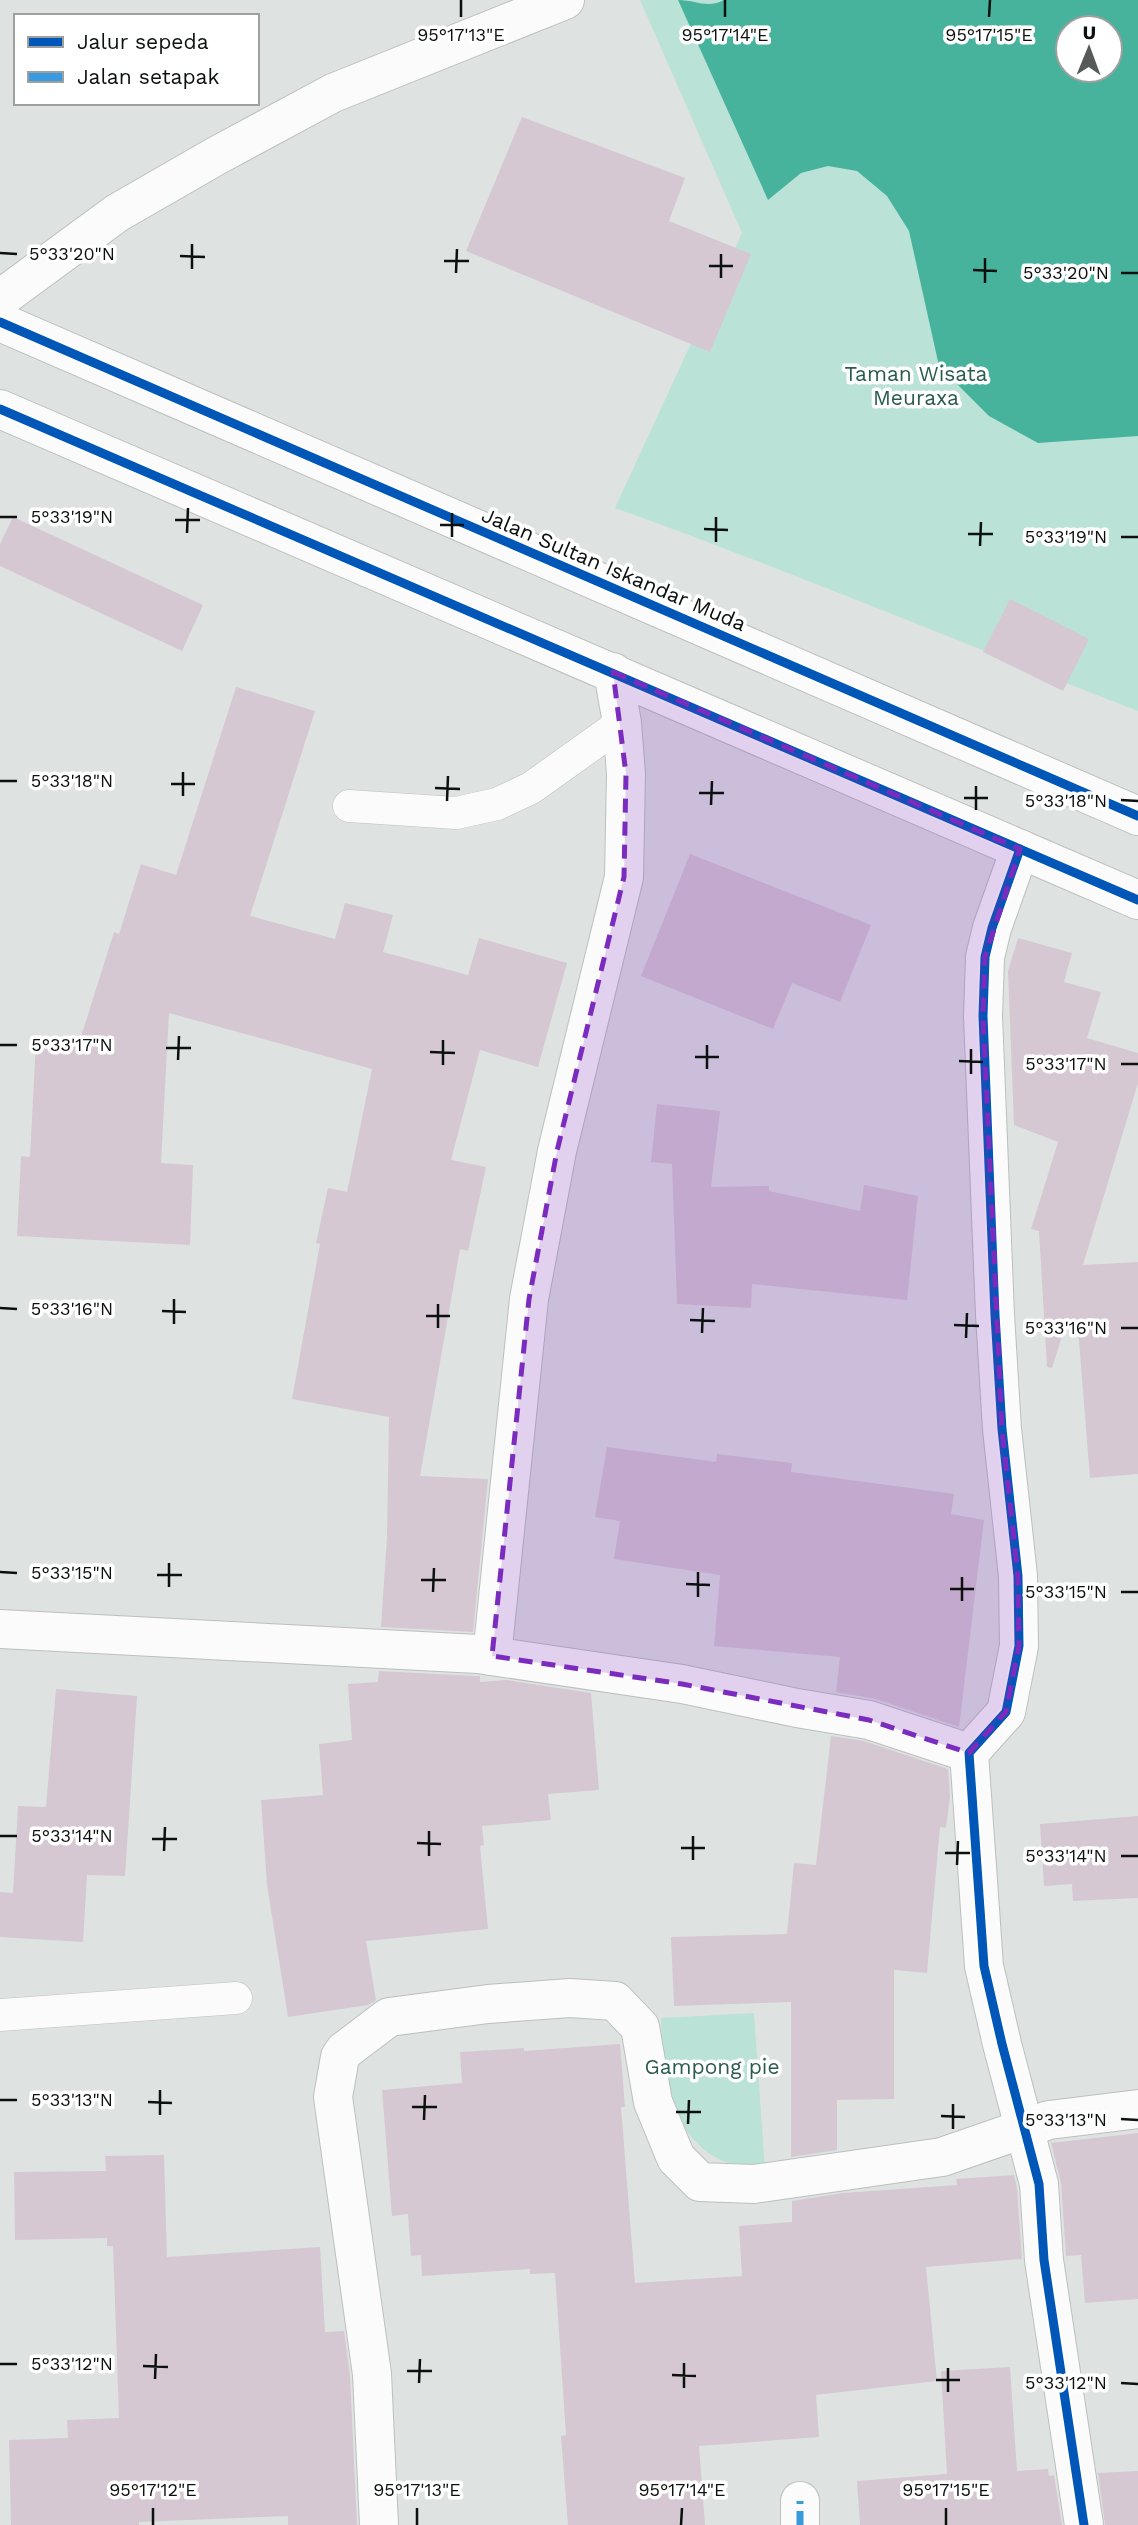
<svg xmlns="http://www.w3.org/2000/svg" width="1138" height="2525" viewBox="0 0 1138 2525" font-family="'Work Sans',sans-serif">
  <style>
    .green { fill: #bbe2d6; fill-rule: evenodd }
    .water { fill: #48b39d; fill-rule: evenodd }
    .building { fill: #d5c8d3 }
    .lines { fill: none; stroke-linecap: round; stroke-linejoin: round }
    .lane-casing { stroke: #bbc0bf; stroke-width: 33 }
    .street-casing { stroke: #bbc0bf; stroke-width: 40 }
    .highway-casing { stroke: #bbc0bf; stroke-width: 40 }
    .lane { stroke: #fafbfa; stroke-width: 32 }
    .street { stroke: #fafbfa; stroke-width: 38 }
    .highway { stroke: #fafbfa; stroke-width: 38 }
    .quiet { stroke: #3a9ade; stroke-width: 7; stroke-dasharray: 14 7; stroke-linecap: butt }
    .cycleway-casing { stroke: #fff; stroke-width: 13 }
    .cycleway { stroke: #0057b8; stroke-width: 9 }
    .marked { fill: #7b2cbf; fill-opacity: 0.2; stroke: #7b2cbf; stroke-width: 5; stroke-dasharray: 14 9; stroke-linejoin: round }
    .ticks { fill: none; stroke: #0c100f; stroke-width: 2.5 }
    .labels { text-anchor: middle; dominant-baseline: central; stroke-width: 7; stroke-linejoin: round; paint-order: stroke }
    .park-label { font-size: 21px; fill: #2a5c4e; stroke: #fff }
    .street-label { font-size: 21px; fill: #0c100f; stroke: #fff }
    .ticks-label { font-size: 18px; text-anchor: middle; fill: #0c100f; stroke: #fff; stroke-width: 7; stroke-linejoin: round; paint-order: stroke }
  </style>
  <rect width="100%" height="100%" fill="#dee3e1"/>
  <g class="green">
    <path d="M640 0H1138V711C963 644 791 571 615 508L742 233ZM1068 28H1110V70H1068Z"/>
    <path d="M754 2013 765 2170C750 2167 732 2166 717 2158 668 2132 662 2067 661 2018Z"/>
  </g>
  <path class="water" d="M678 0C697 0 706 9 724 0H1138V436L1038 443 989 416 939 366 909 231 887 196 857 171 828 166 801 173 768 200ZM1068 28H1110V70H1068Z"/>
  <g class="building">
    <polygon points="522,117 685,178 669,221 751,254 710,352 466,251"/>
    <polygon points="13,517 203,605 182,651 0,566 0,544"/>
    <polygon points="1010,599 1089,639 1063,691 983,652"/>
    <polygon points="236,687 315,711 250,916 335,939 345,903 393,915 383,952 468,975 479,938 567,963 538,1067 480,1050 451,1160 486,1167 468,1251 460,1249 420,1476 488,1479 473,1632 381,1627 387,1537 389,1417 292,1399 320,1244 316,1243 328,1188 347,1192 372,1069 169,1013 161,1163 193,1165 190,1245 17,1236 21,1156 30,1157 36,1041 79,1043 114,932 119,934 141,864 176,875"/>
    <polygon points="690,854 871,925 840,1002 792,983 773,1029 641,976"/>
    <polygon points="1018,938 1072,953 1064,982 1101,992 1087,1038 1138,1053 1138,1083 1083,1265 1138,1262 1138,1474 1090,1478 1078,1329 1064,1330 1052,1368 1047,1367 1039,1231 1031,1229 1058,1142 1014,1125 1008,971"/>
    <polygon points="657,1104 720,1111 711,1187 769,1186 769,1191 860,1211 864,1185 918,1196 907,1300 752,1284 751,1308 677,1304 672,1164 651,1162"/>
    <polygon points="607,1447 716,1462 717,1454 792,1463 791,1472 954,1494 951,1514 984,1520 959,1727 876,1699 836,1692 840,1657 714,1646 720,1575 614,1559 620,1521 595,1517"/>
    <polygon points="379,1671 476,1676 480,1676 480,1682 506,1680 591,1693 599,1790 548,1794 551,1820 482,1826 484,1845 480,1846 488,1929 366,1941 376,2000 368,2005 288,2017 267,1885 261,1800 323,1795 319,1744 352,1740 348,1684 378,1682"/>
    <polygon points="56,1689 137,1696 125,1876 87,1875 83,1942 0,1937 0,1892 13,1893 18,1806 46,1807"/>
    <polygon points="831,1736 864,1741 948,1769 950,1797 946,1828 940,1827 927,1973 894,1970 894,2099 837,2100 837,2150 791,2157 791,2002 674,2006 671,1937 787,1934 794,1863 816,1865"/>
    <polygon points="1138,1816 1138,1898 1073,1901 1072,1884 1044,1886 1040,1824"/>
    <polygon points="620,2044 625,2107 621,2107 635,2283 742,2276 739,2226 792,2222 792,2201 843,2193 957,2185 956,2179 1014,2175 1017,2188 1022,2259 926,2267 937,2381 816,2395 819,2437 699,2446 705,2525 568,2525 561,2436 566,2435 555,2273 530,2274 530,2269 422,2276 421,2255 411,2256 408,2214 392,2216 382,2090 462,2083 460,2052 524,2048 524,2051"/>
    <polygon points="1138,2133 1138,2299 1085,2303 1081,2255 1066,2256 1061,2183 1051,2143"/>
    <polygon points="164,2155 167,2257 320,2247 325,2332 344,2331 350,2376 357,2525 288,2525 288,2516 139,2522 139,2525 11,2525 9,2440 68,2438 67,2420 119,2418 113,2246 107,2246 107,2238 15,2240 14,2172 106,2171 105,2156"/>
    <polygon points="1010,2367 1017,2471 1048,2469 1049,2476 1054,2475 1062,2525 860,2525 857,2481 947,2474 941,2371"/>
    <polygon points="1138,2471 1138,2525 1105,2525 1098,2473"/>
  </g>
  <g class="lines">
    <defs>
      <g id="lane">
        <polyline points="349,806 456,813 497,804 531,788 622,723"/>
        <polyline points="0,2015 236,1998"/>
      </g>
      <g id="street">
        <polyline points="0,299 117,213 216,156 333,93 565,0"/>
        <polyline points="1020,849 992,928 985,957 983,1016 995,1315 1002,1429 1018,1576 1019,1646 1006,1712 969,1753 984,1966 1002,2044 1039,2184 1044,2260 1084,2525"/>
        <polyline points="0,1629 478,1654 682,1684 797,1708 869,1720 969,1753"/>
        <polyline points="492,1656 529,1299 557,1151 624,877 626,774 622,723 613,672"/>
        <polyline points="379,2525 372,2374 333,2097 340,2057 344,2051 389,2017 488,2004 570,1998 615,2001 640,2027 653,2102 676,2158 700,2182 754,2184 942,2157 1049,2120 1138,2109"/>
        <polyline points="800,2525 800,2501"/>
      </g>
      <g id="highway">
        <polyline points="0,322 1138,816"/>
        <polyline points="0,409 1138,900"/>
      </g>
    </defs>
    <use href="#lane" class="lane-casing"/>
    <use href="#street" class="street-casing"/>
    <use href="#highway" class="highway-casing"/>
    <use href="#lane" class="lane"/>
    <use href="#street" class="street"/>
    <use href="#highway" class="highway"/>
    <polyline class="quiet" points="800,2525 800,2501"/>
    <defs>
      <g id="cycleway">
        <polyline points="0,322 1138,816"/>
        <polyline points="0,409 1138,900"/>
        <polyline points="1020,849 992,928 985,957 983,1016 995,1315 1002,1429 1018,1576 1019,1646 1006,1712 969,1753 984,1966 1002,2044 1039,2184 1044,2260 1084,2525"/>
      </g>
    </defs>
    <use href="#cycleway" class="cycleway-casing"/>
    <use href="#cycleway" class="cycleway"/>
  </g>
  <path class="marked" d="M613 672 1020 849 985 957 983 1016 1002 1429 1018 1576 1019 1646 1006 1712 969 1753 869 1720 682 1684 492 1656 529 1299 557 1151 624 877 626 774Z"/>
  <path class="ticks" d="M461 17V0M725 17V0M989 17 990 0M0 253 17 254M180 256 205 257M444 261H469M709 266H733M192 269V244M973 270 997 271M456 273 457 249M1121 273H1138M721 278V254M985 283V258M0 517H17M175 520H200M440 525H464M704 529 728 530M187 533 188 508M968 534H993M452 537V513M1121 537H1138M716 542V517M980 546 981 522M0 781H17M171 784H195M435 788 460 789M699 793H724M183 796V772M964 798H988M1121 800 1138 801M447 801 448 776M711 805 712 781M976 810V786M0 1045H17M166 1048H191M430 1052 455 1053M695 1057H719M178 1060 179 1036M959 1061 983 1062M1121 1064H1138M443 1065V1040M707 1069V1045M971 1074V1049M0 1308 17 1309M162 1311 186 1312M426 1316H450M690 1320 715 1321M174 1324V1299M954 1325 979 1326M438 1328V1304M1121 1328H1138M702 1333 703 1308M966 1338 967 1313M0 1572 17 1573M157 1575H182M421 1580H446M686 1584 710 1585M169 1587V1563M950 1589H974M433 1592 434 1568M1121 1592H1138M698 1597V1572M962 1601V1577M0 1836H17M152 1839H177M417 1843 441 1844M681 1848H705M164 1851 165 1827M945 1853H970M429 1856V1831M1121 1856H1138M693 1860V1836M957 1865 958 1841M0 2100H17M148 2102 172 2103M412 2107H437M676 2112H701M160 2115V2090M941 2116 965 2117M1121 2119 1138 2120M424 2120 425 2095M688 2124 689 2100M953 2129V2104M0 2364H17M143 2366 168 2367M407 2371H432M672 2375 696 2376M155 2379 156 2354M936 2380H960M419 2383 420 2359M1121 2383 1138 2384M684 2388V2363M948 2392V2368M153 2525V2508M417 2525V2508M681 2525 682 2508M946 2525V2508"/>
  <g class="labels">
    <g class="park-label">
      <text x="916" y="373">Taman Wisata<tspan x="916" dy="24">Meuraxa</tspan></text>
      <text x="712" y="2066">Gampong pie</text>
    </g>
    <g class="street-label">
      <text transform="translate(614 569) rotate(23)">Jalan Sultan Iskandar Muda</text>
    </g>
  </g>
  <g class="ticks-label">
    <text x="461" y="41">95°17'13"E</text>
    <text x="725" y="41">95°17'14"E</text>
    <text x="989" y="41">95°17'15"E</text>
    <text x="72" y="260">5°33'20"N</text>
    <text x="1066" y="279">5°33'20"N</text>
    <text x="72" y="523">5°33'19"N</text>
    <text x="1066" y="543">5°33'19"N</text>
    <text x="72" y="787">5°33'18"N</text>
    <text x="1066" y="807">5°33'18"N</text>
    <text x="72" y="1051">5°33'17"N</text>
    <text x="1066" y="1070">5°33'17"N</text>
    <text x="72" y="1315">5°33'16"N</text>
    <text x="1066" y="1334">5°33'16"N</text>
    <text x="72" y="1579">5°33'15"N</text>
    <text x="1066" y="1598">5°33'15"N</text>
    <text x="72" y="1842">5°33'14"N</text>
    <text x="1066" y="1862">5°33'14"N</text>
    <text x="72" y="2106">5°33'13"N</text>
    <text x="1066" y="2126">5°33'13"N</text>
    <text x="72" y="2370">5°33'12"N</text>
    <text x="1066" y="2389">5°33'12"N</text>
    <text x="153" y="2496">95°17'12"E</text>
    <text x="417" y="2496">95°17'13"E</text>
    <text x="682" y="2496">95°17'14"E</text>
    <text x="946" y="2496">95°17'15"E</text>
  </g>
  <rect x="14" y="14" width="245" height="91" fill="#ffffff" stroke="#9e9f9f" stroke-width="2"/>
  <rect x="28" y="37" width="35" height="10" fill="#0057b8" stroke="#9e9f9f" stroke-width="2"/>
  <text x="77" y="49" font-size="21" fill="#0c100f">Jalur sepeda</text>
  <rect x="28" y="72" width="35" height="10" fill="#3a9ade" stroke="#9e9f9f" stroke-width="2"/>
  <text x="77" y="84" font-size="21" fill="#0c100f">Jalan setapak</text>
  <g transform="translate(1089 49) rotate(1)"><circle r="33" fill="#ffffff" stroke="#9e9f9f" stroke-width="2"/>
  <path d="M0-5L12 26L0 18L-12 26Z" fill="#565a58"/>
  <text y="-10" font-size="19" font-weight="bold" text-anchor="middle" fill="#0c100f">U</text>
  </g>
</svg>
